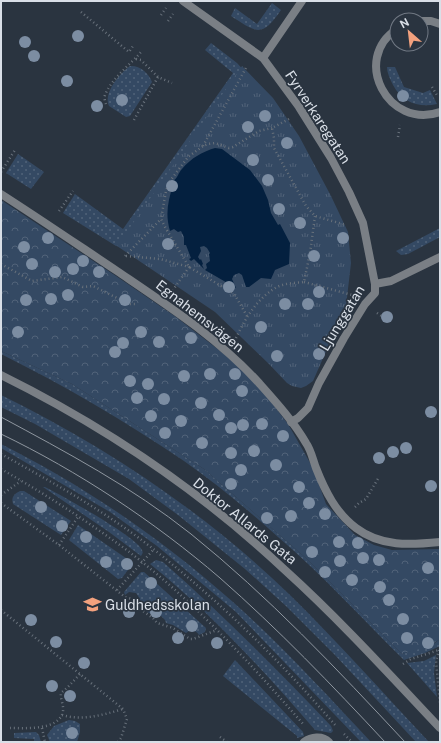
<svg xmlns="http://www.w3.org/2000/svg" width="441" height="743" viewBox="0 0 441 743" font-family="'Public Sans',sans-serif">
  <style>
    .grass { fill: url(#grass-dots) }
    .forest { fill: url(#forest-crowns) }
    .park { fill: url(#park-tufts) }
    .water { fill: #04203f }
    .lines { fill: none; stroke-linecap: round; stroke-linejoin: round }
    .path { stroke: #68717b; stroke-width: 2.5; stroke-dasharray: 1 3; stroke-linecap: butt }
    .service { stroke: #7a7f85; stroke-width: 8 }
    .minor { stroke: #7a7f85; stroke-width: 8 }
    .tertiary { stroke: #7a7f85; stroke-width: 8 }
    .tram { stroke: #8e969f; stroke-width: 1 }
    .tree { fill: #7c8da2 }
    .labels { text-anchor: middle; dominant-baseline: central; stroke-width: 3.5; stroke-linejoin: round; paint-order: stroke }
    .street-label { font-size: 14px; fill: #d9dfe7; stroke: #2a3440 }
    .poi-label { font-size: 14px; fill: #d9dfe7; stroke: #2a3440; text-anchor: start }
  </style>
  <defs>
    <pattern id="grass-dots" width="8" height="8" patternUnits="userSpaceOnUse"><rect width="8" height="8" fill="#344963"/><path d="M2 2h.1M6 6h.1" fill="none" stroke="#516379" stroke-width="1.8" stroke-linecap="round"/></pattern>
    <pattern id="forest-crowns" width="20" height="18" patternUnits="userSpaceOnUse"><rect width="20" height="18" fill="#344963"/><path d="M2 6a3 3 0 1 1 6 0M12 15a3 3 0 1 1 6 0" fill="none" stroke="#516379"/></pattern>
    <pattern id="park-tufts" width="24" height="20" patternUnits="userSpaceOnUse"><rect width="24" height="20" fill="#344963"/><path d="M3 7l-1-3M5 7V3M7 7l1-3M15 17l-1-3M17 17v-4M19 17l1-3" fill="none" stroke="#516379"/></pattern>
  </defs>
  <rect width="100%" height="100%" fill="#2a3440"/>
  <g class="grass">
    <path d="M272 3 281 10C262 38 257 33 231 16L235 8 257 24Z"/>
    <polygon points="211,43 237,63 261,89 125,247 116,246 63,213 75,194 123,229 233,73 205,50"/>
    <path d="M130 66C139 65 149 73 152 82L130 116 126 117 123 115 109 106C103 93 120 73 130 66Z"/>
    <path d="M387 67H395L404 87 423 93 430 90 437 104C418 108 402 102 393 85 390 79 387 73 387 67Z"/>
    <polygon points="18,154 44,172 31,189 6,173"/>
    <polygon points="440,228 440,237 408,254 401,255 396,251"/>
    <path d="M1 351 72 384 204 469 307 559 402 654 435 643 440 639V646L425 653 404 660C362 619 323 575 278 537 248 510 217 484 184 461 125 421 65 386 1 354Z"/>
    <path d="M1 395C105 446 207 514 290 595 338 642 383 693 429 742H416L334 654 286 606 245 569 178 515 129 479 35 424 1 407Z"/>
    <path d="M1 444C85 486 163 540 233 602 282 646 326 694 371 742H361L236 612 157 546 110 512 1 448Z"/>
    <path d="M43 487H45C61 495 137 537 142 550 143 553 143 553 141 556L109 532Z"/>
    <path d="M20 491H24L71 521 61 535 13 504C11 497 14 494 20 491Z"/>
    <polygon points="78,525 133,563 122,578 118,579 69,540"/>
    <path d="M156 560 163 562C222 614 277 669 331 726L333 731 331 733 315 730C264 671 211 613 150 564Z"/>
    <path d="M141 572H144L206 628 205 632 199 635C196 630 191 629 186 633L173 625 166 623 165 620 161 616C152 616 145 611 138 605L140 599 136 593 129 592 125 595 124 592Z"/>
    <polygon points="436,655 434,673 437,697 407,663 424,661"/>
    <polygon points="235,660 303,732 304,736 297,738 297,736 223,676"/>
    <polygon points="69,720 75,721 80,724 80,732 77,742 50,742 47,735 54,726"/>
    <polygon points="36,732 39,735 41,742 34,742 34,739 14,738 14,733"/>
  </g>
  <path class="forest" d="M1 200 116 276 176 317 224 354 255 381 288 424 313 468 326 504 355 535 374 545 392 550 440 549V639C429 648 415 650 402 654L307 559 204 469 72 384 1 351Z"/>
  <polygon class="park" points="242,66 273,98 299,136 331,196 348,232 351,263 346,306 313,381 306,386 301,388 292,386 287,383 269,364 215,312 117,246"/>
  <path class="water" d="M215 148 222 149 250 170 262 186 268 200 271 213 278 225 280 224 290 243 289 264 275 270 271 279 261 278 249 287H246L242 275 239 273 234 275 232 279 236 288 205 270 207 268 206 264 210 261 209 254 210 253 207 248 204 246 200 247 201 251 198 257 200 260 201 259 203 264 202 265 204 269 194 259 191 261 189 259 191 258 186 245H184V237L181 231 178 232 174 229 170 231C165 214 168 201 173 185V181C178 178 178 173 182 169 191 158 202 152 215 148Z"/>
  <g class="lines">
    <g class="path">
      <polyline points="81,12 129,52 133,46"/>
      <polyline points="161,15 166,8"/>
      <polyline points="168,21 173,14"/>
      <polyline points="136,59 141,60 158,77 172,83"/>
      <polyline points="432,87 438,97"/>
      <path d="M106 104C105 101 104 98 105 95 112 78 130 65 141 52"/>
      <polyline points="289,119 272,128 274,138 274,148 306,206 315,216 346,225"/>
      <polyline points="134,120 158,77"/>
      <polyline points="398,137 400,125"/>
      <polyline points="203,146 247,66"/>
      <polyline points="1,172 15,150"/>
      <polyline points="59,211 73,191"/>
      <polyline points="125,256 161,219"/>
      <polyline points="126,256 160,259 189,267 173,290"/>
      <polyline points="1,264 32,281 62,277 83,287 93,286 129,304 136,304"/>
      <polyline points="304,282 352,295"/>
      <polyline points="377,313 383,317"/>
      <polyline points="247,316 236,297 233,293 189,267 165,227 161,219 166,191 170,181 188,157 203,146 208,144 215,143 229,148 233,147 259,131 272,128"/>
      <path d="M236 338C245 319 257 298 277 287 285 283 295 283 304 282L310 253 315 216"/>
      <path d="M1 454C41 476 81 498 119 524 140 538 160 554 179 570 236 617 288 670 336 726"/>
      <path d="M1 469C45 494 87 521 128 551 194 601 250 663 304 725"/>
      <polyline points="1,495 21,481"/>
      <polyline points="1,503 59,545 125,597 132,599 137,607 153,618 157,623 173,628 190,639 193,639 217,630"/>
      <polyline points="355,507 359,503 366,499 379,477"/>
      <polyline points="59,545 78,517"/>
      <polyline points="117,590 154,549"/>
      <polyline points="1,610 123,709 127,719 121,738 118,742"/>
      <polyline points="439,650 436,661 440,703"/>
      <polyline points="403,664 411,659 439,650"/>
      <path d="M62 715C82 721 103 715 123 709"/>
      <path d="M10 728C24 728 60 731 63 711 64 705 60 699 61 693L68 687 80 674"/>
      <polyline points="42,728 45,742"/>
      <polyline points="344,734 352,742"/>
      <polyline points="220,737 227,742"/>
    </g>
    <g class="service">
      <polyline points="421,21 431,21 440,24"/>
      <path d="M397 29C351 59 388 130 440 112"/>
      <path d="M304 742C311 737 322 735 329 742"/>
    </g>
    <g class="minor">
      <polyline points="183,1 263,58 299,107 331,158 349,192 363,223 375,284"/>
      <polyline points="263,58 302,1"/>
      <path d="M1 194C40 219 78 245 117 271 167 305 218 338 259 383 276 402 294 422 306 443 311 450 313 460 316 468 325 491 336 513 356 528 381 547 410 545 440 542"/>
      <polyline points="291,422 298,418 308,408 319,383 344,338 365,304 375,293 375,284 391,281 440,257"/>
    </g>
    <path class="tertiary" d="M1 375C104 426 202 492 286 571 340 620 390 675 440 728"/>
    <g class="tram">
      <path d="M1 417C66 452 132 487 191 534 268 596 337 669 405 742"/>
      <path d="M1 434C78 471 155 522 220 578 278 629 332 685 385 742"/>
    </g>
  </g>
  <g class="tree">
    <circle cx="78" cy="36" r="6"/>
    <circle cx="25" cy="42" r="6"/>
    <circle cx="34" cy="56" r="6"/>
    <circle cx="67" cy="81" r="6"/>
    <circle cx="403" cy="96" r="6"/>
    <circle cx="122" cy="100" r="6"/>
    <circle cx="97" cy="106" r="6"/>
    <circle cx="265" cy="116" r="6"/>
    <circle cx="248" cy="127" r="6"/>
    <circle cx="287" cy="143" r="6"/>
    <circle cx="253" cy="160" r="6"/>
    <circle cx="268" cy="180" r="6"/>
    <circle cx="172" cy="186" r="6"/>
    <circle cx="279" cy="209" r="6"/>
    <circle cx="300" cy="223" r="6"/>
    <circle cx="48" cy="238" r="6"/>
    <circle cx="343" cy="238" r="6"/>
    <circle cx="168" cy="244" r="6"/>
    <circle cx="24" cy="247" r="6"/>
    <circle cx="314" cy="256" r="6"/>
    <circle cx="83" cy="261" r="6"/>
    <circle cx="32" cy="264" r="6"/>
    <circle cx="73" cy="269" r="6"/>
    <circle cx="55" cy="272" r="6"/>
    <circle cx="99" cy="272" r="6"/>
    <circle cx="229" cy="287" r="6"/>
    <circle cx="319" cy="292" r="6"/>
    <circle cx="68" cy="295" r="6"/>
    <circle cx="51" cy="299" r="6"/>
    <circle cx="26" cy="300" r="6"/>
    <circle cx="125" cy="300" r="6"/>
    <circle cx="285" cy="304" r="6"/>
    <circle cx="308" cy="304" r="6"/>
    <circle cx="387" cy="317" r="6"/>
    <circle cx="261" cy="327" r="6"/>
    <circle cx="18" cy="332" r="6"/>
    <circle cx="141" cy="332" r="6"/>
    <circle cx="191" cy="338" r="6"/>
    <circle cx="159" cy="342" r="6"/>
    <circle cx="123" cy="343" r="6"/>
    <circle cx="115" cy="352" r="6"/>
    <circle cx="319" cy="354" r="6"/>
    <circle cx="277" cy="356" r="6"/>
    <circle cx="210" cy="374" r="6"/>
    <circle cx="235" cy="374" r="6"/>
    <circle cx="184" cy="376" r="6"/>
    <circle cx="130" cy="381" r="6"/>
    <circle cx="148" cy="384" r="6"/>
    <circle cx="242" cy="391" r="6"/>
    <circle cx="137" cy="398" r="6"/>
    <circle cx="164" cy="399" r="6"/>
    <circle cx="201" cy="403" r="6"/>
    <circle cx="431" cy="412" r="6"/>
    <circle cx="219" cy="415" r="6"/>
    <circle cx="151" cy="416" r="6"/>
    <circle cx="181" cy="421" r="6"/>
    <circle cx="262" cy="424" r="6"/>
    <circle cx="243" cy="425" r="6"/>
    <circle cx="231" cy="428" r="6"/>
    <circle cx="165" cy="433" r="6"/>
    <circle cx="283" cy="436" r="6"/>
    <circle cx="202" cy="443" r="6"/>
    <circle cx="406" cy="448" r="6"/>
    <circle cx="254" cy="451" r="6"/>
    <circle cx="393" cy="452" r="6"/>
    <circle cx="231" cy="453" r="6"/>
    <circle cx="379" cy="458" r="6"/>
    <circle cx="276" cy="465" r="6"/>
    <circle cx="241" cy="470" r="6"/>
    <circle cx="231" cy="484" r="6"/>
    <circle cx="431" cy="486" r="6"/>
    <circle cx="299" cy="487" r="6"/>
    <circle cx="309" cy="503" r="6"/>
    <circle cx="41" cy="507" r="6"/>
    <circle cx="325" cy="514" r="6"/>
    <circle cx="291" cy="516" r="6"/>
    <circle cx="267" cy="518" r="6"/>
    <circle cx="62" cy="526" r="6"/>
    <circle cx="86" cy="537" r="6"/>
    <circle cx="339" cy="542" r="6"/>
    <circle cx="358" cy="543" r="6"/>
    <circle cx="312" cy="552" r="6"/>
    <circle cx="363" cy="558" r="6"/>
    <circle cx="379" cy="560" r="6"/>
    <circle cx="340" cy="561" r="6"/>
    <circle cx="106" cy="562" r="6"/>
    <circle cx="127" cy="564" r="6"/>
    <circle cx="428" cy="568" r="6"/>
    <circle cx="325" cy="572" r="6"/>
    <circle cx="352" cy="580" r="6"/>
    <circle cx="151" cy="583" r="6"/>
    <circle cx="380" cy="587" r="6"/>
    <circle cx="389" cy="600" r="6"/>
    <circle cx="129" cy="612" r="6"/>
    <circle cx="156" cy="612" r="6"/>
    <circle cx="403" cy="619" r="6"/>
    <circle cx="31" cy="620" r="6"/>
    <circle cx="192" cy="626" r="6"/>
    <circle cx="178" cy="638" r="6"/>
    <circle cx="407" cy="638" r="6"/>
    <circle cx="56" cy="642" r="6"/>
    <circle cx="217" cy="643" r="6"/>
    <circle cx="428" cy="643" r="6"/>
    <circle cx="84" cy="663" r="6"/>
    <circle cx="52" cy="686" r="6"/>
    <circle cx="70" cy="696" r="6"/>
    <circle cx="72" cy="733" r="6"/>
  </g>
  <defs>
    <symbol id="school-bare" viewBox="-9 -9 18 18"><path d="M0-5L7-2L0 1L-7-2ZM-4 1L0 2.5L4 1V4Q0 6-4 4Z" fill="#f2a17e" stroke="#2a3440" stroke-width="2.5" paint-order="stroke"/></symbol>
  </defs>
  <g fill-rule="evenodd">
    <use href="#school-bare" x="80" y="592" width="25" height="25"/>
  </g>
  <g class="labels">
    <g class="street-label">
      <text transform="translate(318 117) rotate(57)">Fyrverkaregatan</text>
      <text transform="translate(200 316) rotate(38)">Egnahemsvägen</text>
      <text transform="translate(342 318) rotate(-59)">Ljunggatan</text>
      <text transform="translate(245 521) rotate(39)">Doktor Allards Gata</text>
    </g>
    <g class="poi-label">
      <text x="105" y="605">Guldhedsskolan</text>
    </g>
  </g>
  <rect width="441" height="743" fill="none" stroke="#d9dfe7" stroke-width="4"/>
  <g transform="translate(409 32) rotate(332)"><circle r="19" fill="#2a3440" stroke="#707883"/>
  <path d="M0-3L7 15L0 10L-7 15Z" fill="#f2a17e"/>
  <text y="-6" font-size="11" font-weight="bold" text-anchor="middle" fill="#d9dfe7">N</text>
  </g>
</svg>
